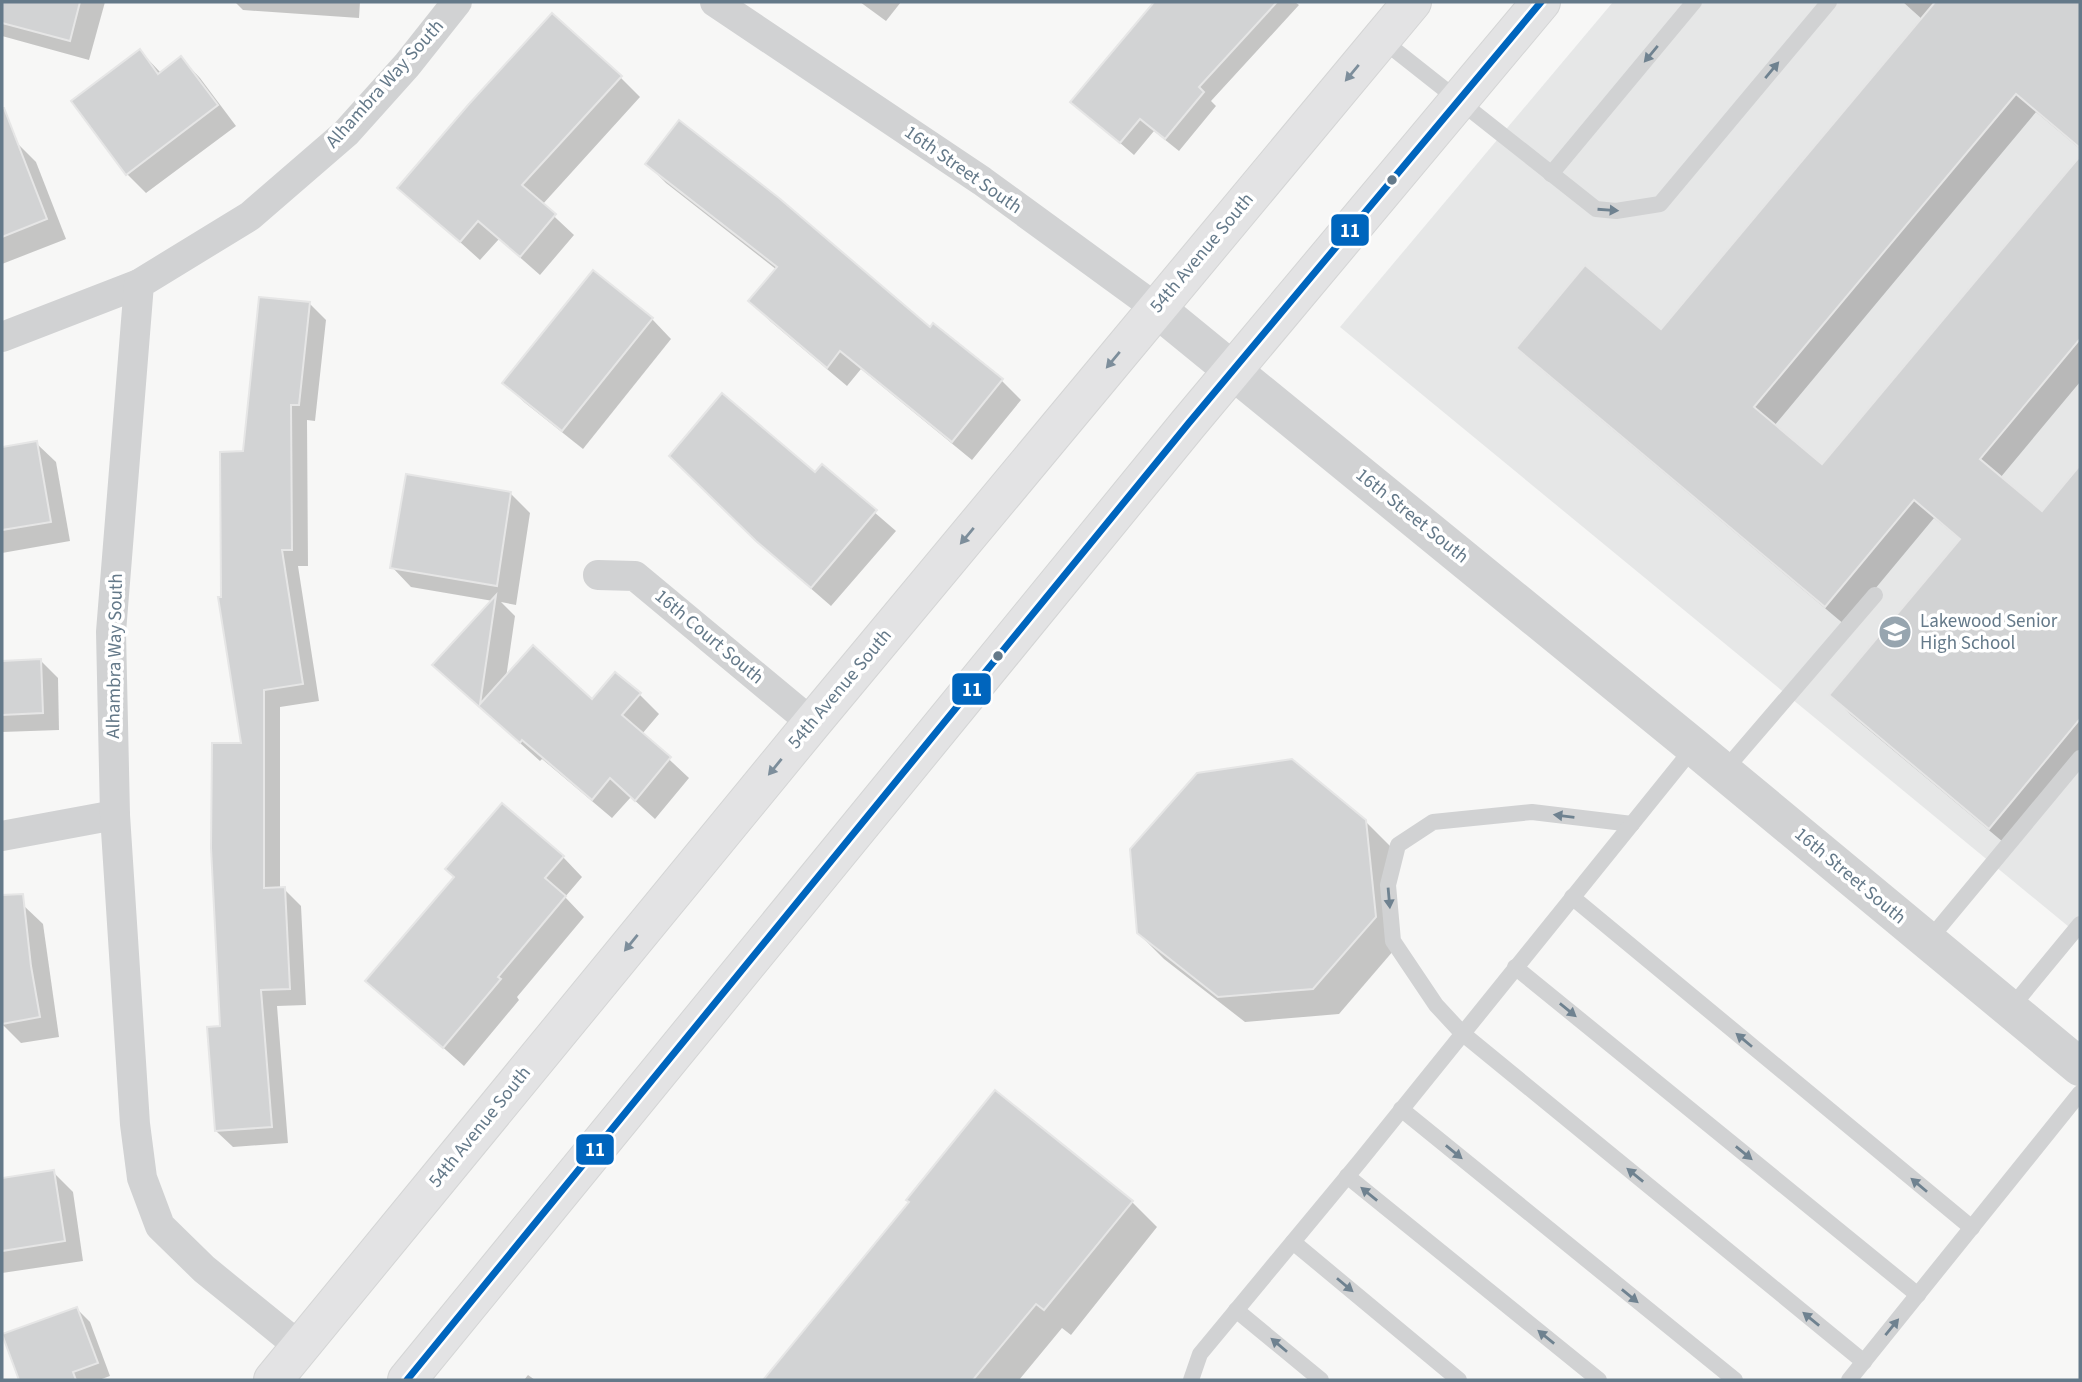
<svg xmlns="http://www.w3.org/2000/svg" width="2082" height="1382" viewBox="0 0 2082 1382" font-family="'Source Sans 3',sans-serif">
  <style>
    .built { fill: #e6e7e7 }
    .shadow { fill: #0003 }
    .building { fill: #d2d3d4; stroke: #e6e6e6; stroke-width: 2 }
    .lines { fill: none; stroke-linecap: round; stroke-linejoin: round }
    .secondary-casing { stroke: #d4d5d5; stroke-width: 40 }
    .service { stroke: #d1d2d3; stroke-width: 16 }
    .minor { stroke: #d1d2d3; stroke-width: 30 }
    .tertiary { stroke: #d1d2d3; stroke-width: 38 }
    .secondary { stroke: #e3e3e4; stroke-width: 38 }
    .bus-1-casing { stroke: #fff; stroke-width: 12 }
    .bus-1 { stroke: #0065bd; stroke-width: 7 }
    .oneway { fill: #6f8290 }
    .oneway2 { fill: #7d8e9b }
    .bus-dot { fill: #647989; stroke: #fff; stroke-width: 2.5 }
    .labels { text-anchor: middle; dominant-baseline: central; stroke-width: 7; stroke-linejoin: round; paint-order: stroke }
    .street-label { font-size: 19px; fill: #647989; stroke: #fff }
    .poi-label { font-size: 19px; fill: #647989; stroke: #fff; text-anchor: start }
    .line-badge { stroke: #fff; stroke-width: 2.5 }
    .badge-label { font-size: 19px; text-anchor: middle; font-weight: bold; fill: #fff }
  </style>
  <rect width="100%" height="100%" fill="#f7f7f6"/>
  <polygon class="built" points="1613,2 2080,2 2080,936 1340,327"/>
  <g class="shadow">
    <polygon points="2,2 105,2 89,60 2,36"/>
    <polygon points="235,2 360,2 359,18 243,10"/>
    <polygon points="860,2 901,2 886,21"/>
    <polygon points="1156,2 1295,2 1299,5 1211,101 1216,106 1179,151 1154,131 1134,155 1073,102"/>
    <polygon points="1903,2 2080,2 2080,149 2036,112 1774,426 1822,467 2080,159 2080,382 2000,478 2042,514 2080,468 2080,762 2009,847 1851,715 1832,695 1961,540 1934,518 1845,625 1538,367 1518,348 1661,331 1923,20"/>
    <polygon points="140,51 161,73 181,58 200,78 236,126 146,193 127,174"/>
    <polygon points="620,77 640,97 542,205 574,235 540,275 499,239 480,260 400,188"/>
    <polygon points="16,142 36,162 66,239 2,264 2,147"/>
    <polygon points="647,164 930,329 1002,381 1021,400 972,460 861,369 847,386 770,321 751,301 777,270 666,183"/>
    <polygon points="309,303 326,320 315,421 307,420 308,566 298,566 319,701 280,707 280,889 284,889 301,906 306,1005 277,1006 288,1143 233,1147 216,1131 243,745 222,598 244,453"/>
    <polygon points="652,319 671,339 583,449 524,402 505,383"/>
    <polygon points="36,443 56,462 70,541 2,553 2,448"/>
    <polygon points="671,455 815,475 822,467 896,531 831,606 778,560"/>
    <polygon points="510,493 530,513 516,605 501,602 515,616 506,678 592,702 640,695 659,714 642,734 689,778 655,819 631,797 612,818 542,759 540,761 454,684 493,601 411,587 392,567"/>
    <polygon points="41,661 58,678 59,730 2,732 2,662"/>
    <polygon points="1365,821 1391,847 1400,943 1339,1014 1245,1022 1164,959 1138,933"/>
    <polygon points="563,857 582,877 565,897 584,917 517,997 519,1000 464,1066 367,980"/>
    <polygon points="23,905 43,924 59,1037 21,1043 2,1024 2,908"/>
    <polygon points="53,1172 73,1192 83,1261 2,1273 2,1180"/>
    <polygon points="911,1202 1132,1202 1157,1227 1071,1335 1062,1328 1019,1380 766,1380"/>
    <polygon points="77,1309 90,1322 110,1376 99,1380 20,1380 4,1335"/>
    <polygon points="528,1375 535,1380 524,1380"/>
  </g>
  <g class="building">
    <polygon points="2,2 80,2 70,41 2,23"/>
    <polygon points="1154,2 1277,2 1199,87 1204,92 1165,139 1140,119 1120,143 1070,102"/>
    <polygon points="1935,2 2080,2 2080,148 2016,94 1754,407 1822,464 2080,156 2080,339 1980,459 2042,511 2080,465 2080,719 1989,829 1829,695 1960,539 1914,500 1825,607 1516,348 1585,265 1661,329"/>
    <polygon points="552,13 622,76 522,185 556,214 520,257 478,221 460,242 397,188 469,104"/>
    <polygon points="140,49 158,74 181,56 218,105 126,175 71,101"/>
    <polygon points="2,108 4,108 47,219 2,237"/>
    <polygon points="679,120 779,198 930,327 933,323 1003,379 952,442 840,351 827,368 748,301 777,267 645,164"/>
    <polygon points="593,270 653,318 562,431 502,383"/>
    <polygon points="259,297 310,302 299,405 291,405 292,550 282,550 303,684 264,690 264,888 285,887 290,989 261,990 272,1127 215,1131 207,1027 220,1026 211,848 212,743 241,743 218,597 221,597 220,452 243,451"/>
    <polygon points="722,393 815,472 822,464 877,510 811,588 756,541 669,456"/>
    <polygon points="37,441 51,522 2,530 2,447"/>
    <polygon points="406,474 511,492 497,586 390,568"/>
    <polygon points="496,595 480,704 533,645 592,699 615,672 641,693 622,715 671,757 635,801 610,778 592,800 522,740 520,743 432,665"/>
    <polygon points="41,659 43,713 2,715 2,661"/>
    <polygon points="1292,759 1366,820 1376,917 1313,989 1218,997 1137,933 1130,849 1197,773"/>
    <polygon points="502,803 564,856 545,878 566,896 498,977 501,979 443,1048 365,981 454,877 445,869"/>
    <polygon points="23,894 31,966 40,1017 2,1024 2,895"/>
    <polygon points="995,1090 1133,1201 1044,1310 1036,1304 973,1380 763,1380 909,1202 906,1200"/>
    <polygon points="54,1170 65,1241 2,1251 2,1178"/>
    <polygon points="77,1307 98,1363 73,1372 76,1380 19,1380 2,1334"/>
  </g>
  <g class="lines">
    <defs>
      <g id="secondary">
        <polyline points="273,1380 812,723 1412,2"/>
        <polyline points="407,1380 1188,424 1541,2"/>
      </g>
    </defs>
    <use href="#secondary" class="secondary-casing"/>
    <g class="service">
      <polyline points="1381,39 1596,209 1616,211 1660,204 1829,2"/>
      <polyline points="1551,174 1694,2"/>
      <polyline points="1723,772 1875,595"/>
      <polyline points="1632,824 1532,812 1433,822 1398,845 1388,885 1393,941 1436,1005 1462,1033 1864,1362"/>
      <polyline points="1572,897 1972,1228"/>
      <polyline points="1928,941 2080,758"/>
      <polyline points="1515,967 1918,1295"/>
      <polyline points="2010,1009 2080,924"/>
      <polyline points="1401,1109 1735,1380"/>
      <polyline points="1347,1176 1599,1380"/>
      <polyline points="1293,1242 1459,1380"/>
      <polyline points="1236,1310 1321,1380"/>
      <polyline points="1191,1380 1200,1354 1360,1161 1694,747"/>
      <polyline points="1849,1380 2080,1093"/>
    </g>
    <g class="minor">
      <polyline points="715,2 982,181 1156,308"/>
      <polyline points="2,337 139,284"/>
      <polyline points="598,575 635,576 812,723"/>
      <polyline points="2,836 115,815"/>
      <polyline points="300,1347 204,1269 160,1226 142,1178 135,1124 115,815 111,632 139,284 250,216 346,133 407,65 457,2"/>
    </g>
    <polyline class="tertiary" points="1156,308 1694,747 2080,1067"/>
    <use href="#secondary" class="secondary"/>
    <defs>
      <polyline id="bus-1" points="407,1380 1188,424 1541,2"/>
    </defs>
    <use href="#bus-1" class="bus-1-casing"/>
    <use href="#bus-1" class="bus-1"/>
  </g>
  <defs><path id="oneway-solid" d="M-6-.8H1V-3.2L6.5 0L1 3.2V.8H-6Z" transform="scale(1.75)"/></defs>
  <g class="oneway">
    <use href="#oneway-solid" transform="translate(1651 54) rotate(130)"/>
    <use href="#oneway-solid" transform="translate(1772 70) rotate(-50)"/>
    <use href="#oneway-solid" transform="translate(1608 210) rotate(4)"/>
    <use href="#oneway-solid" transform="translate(1564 816) rotate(-173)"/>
    <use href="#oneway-solid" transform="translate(1389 898) rotate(85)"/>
    <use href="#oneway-solid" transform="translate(1568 1010) rotate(39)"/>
    <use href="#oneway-solid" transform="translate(1744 1040) rotate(-140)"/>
    <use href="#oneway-solid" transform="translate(1454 1152) rotate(39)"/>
    <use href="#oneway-solid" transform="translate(1744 1153) rotate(39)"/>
    <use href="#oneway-solid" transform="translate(1635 1175) rotate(-141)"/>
    <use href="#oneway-solid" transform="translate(1919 1185) rotate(-140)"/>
    <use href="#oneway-solid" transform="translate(1369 1194) rotate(-141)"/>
    <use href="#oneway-solid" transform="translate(1345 1285) rotate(40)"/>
    <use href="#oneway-solid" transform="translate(1630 1296) rotate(39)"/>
    <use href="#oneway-solid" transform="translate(1811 1319) rotate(-141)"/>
    <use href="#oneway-solid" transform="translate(1892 1327) rotate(-51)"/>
    <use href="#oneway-solid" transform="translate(1546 1337) rotate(-141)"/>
    <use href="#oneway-solid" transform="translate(1279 1345) rotate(-140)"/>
  </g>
  <g class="oneway2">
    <use href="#oneway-solid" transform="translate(1352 73) rotate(130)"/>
    <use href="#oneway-solid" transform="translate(1113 360) rotate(130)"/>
    <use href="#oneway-solid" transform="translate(967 536) rotate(130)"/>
    <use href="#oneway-solid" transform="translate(775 767) rotate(129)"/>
    <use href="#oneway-solid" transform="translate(631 943) rotate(129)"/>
  </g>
  <defs>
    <symbol id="school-disc" viewBox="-11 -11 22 22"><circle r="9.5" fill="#97a5af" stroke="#fff"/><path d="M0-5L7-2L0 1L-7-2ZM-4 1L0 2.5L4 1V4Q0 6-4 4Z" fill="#fff"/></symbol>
  </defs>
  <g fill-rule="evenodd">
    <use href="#school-disc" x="1876" y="613" width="38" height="38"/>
  </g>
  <g class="bus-dot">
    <circle cx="1392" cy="180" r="6"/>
    <circle cx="998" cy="656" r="6"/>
  </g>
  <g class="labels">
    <g class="street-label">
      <text transform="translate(385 84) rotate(-48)">Alhambra Way South</text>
      <text transform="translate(963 170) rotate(35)">16th Street South</text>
      <text transform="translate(1202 253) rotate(-50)">54th Avenue South</text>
      <text transform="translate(1412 516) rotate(39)">16th Street South</text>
      <text transform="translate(709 637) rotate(40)">16th Court South</text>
      <text transform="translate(115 656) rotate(-89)">Alhambra Way South</text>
      <text transform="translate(840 689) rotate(-50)">54th Avenue South</text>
      <text transform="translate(1850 876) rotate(40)">16th Street South</text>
      <text transform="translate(480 1127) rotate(-51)">54th Avenue South</text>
    </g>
    <g class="poi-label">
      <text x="1920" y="621">Lakewood Senior<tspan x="1920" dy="22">High School</tspan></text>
    </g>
  </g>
  <g class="line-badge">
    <rect x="1330" y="213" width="40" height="34" rx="7" fill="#0065bd"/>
    <rect x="951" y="672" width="41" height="34" rx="7" fill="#0065bd"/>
    <rect x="575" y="1133" width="40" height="33" rx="7" fill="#0065bd"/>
  </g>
  <g class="badge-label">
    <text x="1350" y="237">11</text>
    <text x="972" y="696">11</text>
    <text x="595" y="1156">11</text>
  </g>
  <rect width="2082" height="1382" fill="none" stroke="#647989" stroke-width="7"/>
</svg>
